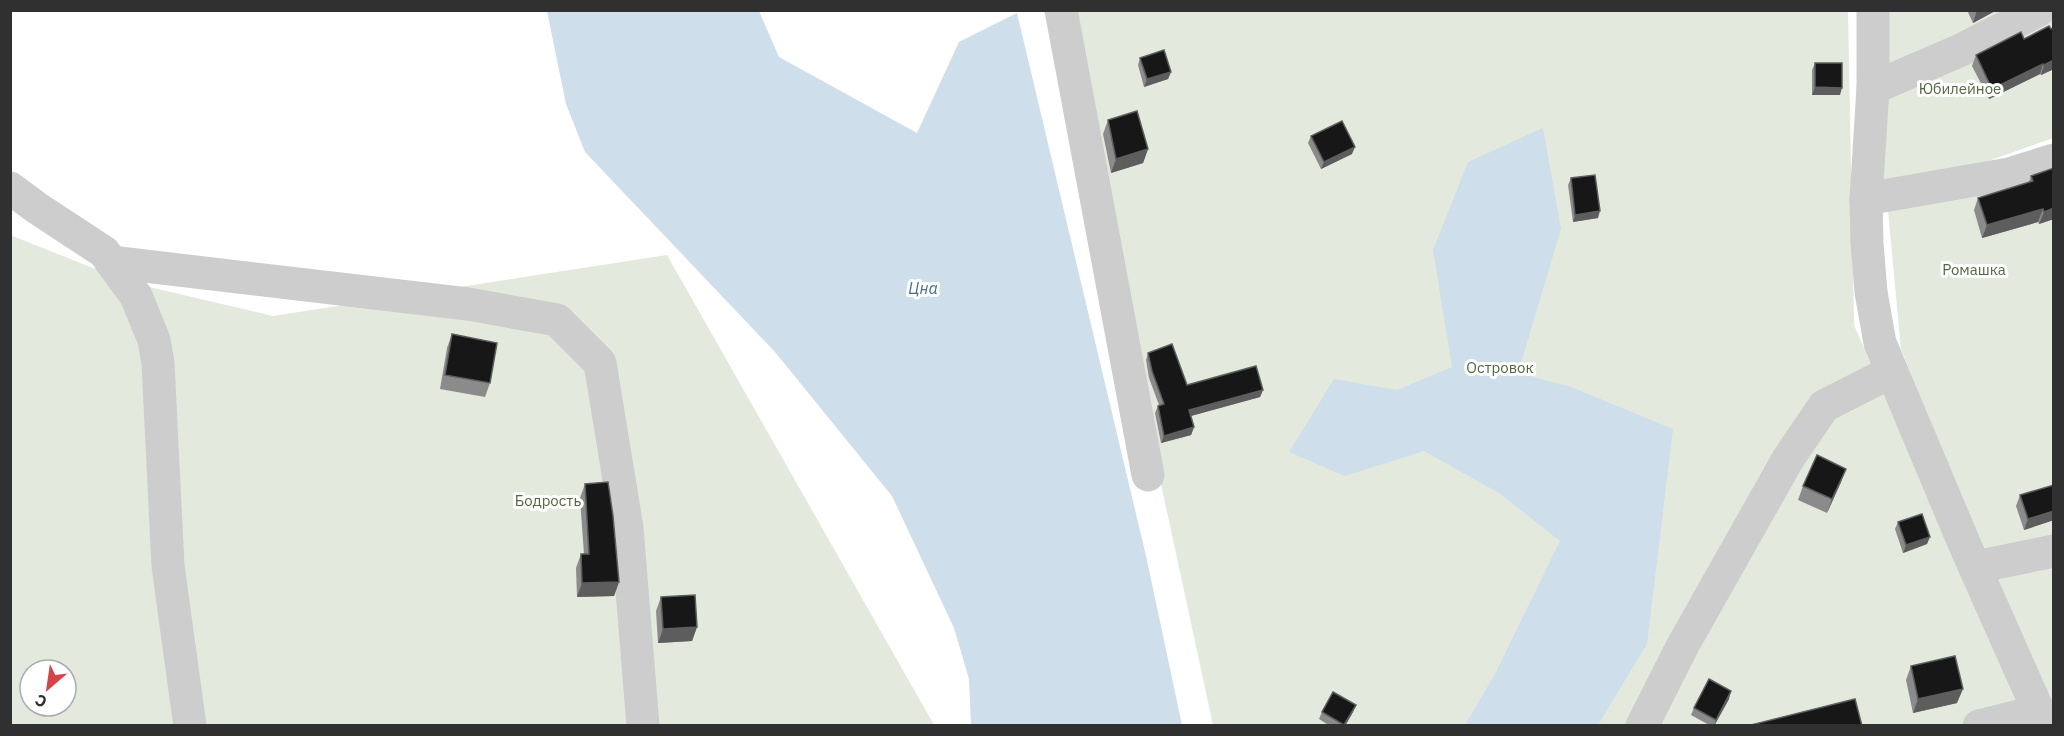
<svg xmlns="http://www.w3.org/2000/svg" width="2064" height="736" viewBox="0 0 2064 736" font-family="'IBM Plex Sans',sans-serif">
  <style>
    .green { fill: #e3e9dd; fill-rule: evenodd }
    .water { fill: #cedeea }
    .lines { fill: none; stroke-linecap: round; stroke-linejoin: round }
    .minor { stroke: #cdcdcd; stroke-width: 33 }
    .wall { fill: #8b8b8b }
    .shaded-wall { fill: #5d5d5d }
    .building { fill: #171717; stroke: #5d5d5d; stroke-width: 1.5 }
    .labels { text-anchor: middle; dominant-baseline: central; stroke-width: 6; stroke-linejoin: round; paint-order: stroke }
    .park-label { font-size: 15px; fill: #526841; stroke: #fff }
    .water-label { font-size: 16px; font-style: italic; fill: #456d8b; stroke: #fff }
  </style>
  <rect width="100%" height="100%" fill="#fff"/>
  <g class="green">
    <polygon points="1059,11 1848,11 1854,325 2026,725 1213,725"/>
    <polygon points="1881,11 2053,11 2053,138 1980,164 1882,180"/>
    <polygon points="2053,160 2053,723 1901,349 1887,200"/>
    <path d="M10 235 128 282 273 316 667 255 934 725H11ZM30 670H66V706H30Z"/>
  </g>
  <g class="water">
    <polygon points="547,11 759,11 779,57 917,133 959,42 1017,13 1146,556 1182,725 971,725 969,679 954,628 892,496 775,352 585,152 566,104"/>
    <polygon points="1543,128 1561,229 1518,373 1571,387 1673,429 1647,644 1598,725 1465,725 1495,674 1560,541 1499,493 1424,451 1345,476 1289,452 1334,379 1397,390 1452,367 1433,250 1468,162"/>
  </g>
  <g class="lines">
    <g class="minor">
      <polyline points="1061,10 1148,475"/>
      <polyline points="1873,10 1873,88 1866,199 1867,243 1871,292 1880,343 1964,543 2045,726"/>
      <polyline points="1873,88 1961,50 2039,10"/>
      <polyline points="10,188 37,208 104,252 136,296 154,340 158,363 168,566 190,726"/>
      <polyline points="1866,199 2009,174 2054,160"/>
      <polyline points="111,262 468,304 557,320 600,363 627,528 643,726"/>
      <polyline points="1976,567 2054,551"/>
      <polyline points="1642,726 1683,645 1788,459 1824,406 1891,372"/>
      <polyline points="1979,726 2039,711"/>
    </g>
  </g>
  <g class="wall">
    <polygon points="1967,10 1997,10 1973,23"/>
    <polygon points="2054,27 2054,69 2041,75 2040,74 1989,99 1972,66 1976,55 2024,39"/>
    <polygon points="1140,58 1171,72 1168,79 1144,87 1138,65"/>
    <polygon points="1815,63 1840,95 1812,95 1812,70"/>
    <polygon points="1108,120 1148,149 1143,163 1111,173 1103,134"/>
    <polygon points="1311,136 1352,154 1321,169 1308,143"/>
    <polygon points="2031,176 2054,219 2039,224 2038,222 1982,238 1974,210 1978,198 2029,182"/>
    <polygon points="1571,178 1598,218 1573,222 1568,185"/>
    <polygon points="452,334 490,383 485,397 440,389 447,348"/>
    <polygon points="1148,353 1187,385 1263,390 1260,397 1191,416 1194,427 1191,435 1161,443 1155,413 1158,406 1159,405 1149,378 1146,360"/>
    <polygon points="1841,482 1827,513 1798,500 1803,486"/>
    <polygon points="585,484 619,582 614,596 577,597 576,568 581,554 584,554 580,498"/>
    <polygon points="2054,485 2054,520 2024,530 2016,506 2020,495"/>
    <polygon points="1898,522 1927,544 1903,553 1895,529"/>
    <polygon points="661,597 697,627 692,641 658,643 656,611"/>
    <polygon points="1911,666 1957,703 1913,713 1906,680"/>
    <polygon points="1729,699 1714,726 1711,726 1691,715 1694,708"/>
    <polygon points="1322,712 1353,712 1345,726 1330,726 1319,719"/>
  </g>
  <g class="shaded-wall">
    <polygon points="1977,10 1997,10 1973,23"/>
    <polygon points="2054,60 2054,69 2041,75 2044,65"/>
    <polygon points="2043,64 2040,74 1989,99 1992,89"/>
    <polygon points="1171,72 1168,79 1144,87 1147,79"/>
    <polygon points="1815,87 1842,88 1840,95 1812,95"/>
    <polygon points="1355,147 1352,154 1321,169 1324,162"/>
    <polygon points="1148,149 1143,163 1111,173 1116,159"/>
    <polygon points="2054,208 2054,219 2039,224 2044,212"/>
    <polygon points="2043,209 2038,222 1982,238 1987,225"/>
    <polygon points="1600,211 1598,218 1573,222 1575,215"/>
    <polygon points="1263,390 1260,397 1187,417 1189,410"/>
    <polygon points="1194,427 1191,435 1161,443 1164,436"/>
    <polygon points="1846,469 1841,482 1827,513 1832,499"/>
    <polygon points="2054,511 2054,520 2024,530 2028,519"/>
    <polygon points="1930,537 1927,544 1903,553 1906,545"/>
    <polygon points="619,582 614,596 577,597 582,583"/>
    <polygon points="697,627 692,641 658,643 663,629"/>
    <polygon points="1963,689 1957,703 1913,713 1918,699"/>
    <polygon points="1731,691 1729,699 1714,726 1716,720"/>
    <polygon points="1356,705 1353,712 1345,726 1344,726"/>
  </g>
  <g class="building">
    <polygon points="2049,26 2051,29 2054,27 2054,60 2044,65 2043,64 1992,89 1976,55 2021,32 2024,39"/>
    <polygon points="1164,50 1171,72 1147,79 1140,58"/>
    <polygon points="1815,63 1842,63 1842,88 1815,87"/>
    <polygon points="1137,111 1148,149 1116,159 1108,120"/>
    <polygon points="1342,121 1355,147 1324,162 1311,136"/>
    <polygon points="2054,168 2054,208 2044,212 2043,209 1987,225 1978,198 2033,181 2031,176"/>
    <polygon points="1595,175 1600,211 1575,215 1571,178"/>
    <polygon points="452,334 497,343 490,383 445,375"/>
    <polygon points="1172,344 1187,385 1256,366 1263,390 1189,410 1194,427 1164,436 1158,406 1164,404 1152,371 1148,353"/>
    <polygon points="1817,455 1846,469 1832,499 1803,486"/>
    <polygon points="608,482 613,516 619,582 582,583 581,554 589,554 585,484"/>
    <polygon points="2054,485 2054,511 2028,519 2020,495"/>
    <polygon points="1922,514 1930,537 1906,545 1898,522"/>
    <polygon points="695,595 697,627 663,629 661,597"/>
    <polygon points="1955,656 1963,689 1918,699 1911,666"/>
    <polygon points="1709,679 1731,691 1716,720 1694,708"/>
    <polygon points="1333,692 1356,705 1344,725 1322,712"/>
    <polygon points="1855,699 1862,726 1751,725"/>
  </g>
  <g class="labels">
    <g class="park-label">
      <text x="1960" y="88">Юбилейное</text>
      <text x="1974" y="269">Ромашка</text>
      <text x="1500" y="367">Островок</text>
      <text x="548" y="500">Бодрость</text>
    </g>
    <g class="water-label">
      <text x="923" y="288">Цна</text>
    </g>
  </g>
  <rect width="2064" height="736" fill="none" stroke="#303030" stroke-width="24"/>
  <g transform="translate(48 688) rotate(209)"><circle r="28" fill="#ffffff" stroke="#acacac" stroke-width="1.5"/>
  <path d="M0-4.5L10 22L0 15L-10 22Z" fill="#d54449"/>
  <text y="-9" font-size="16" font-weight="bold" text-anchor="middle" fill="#303030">С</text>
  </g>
</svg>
